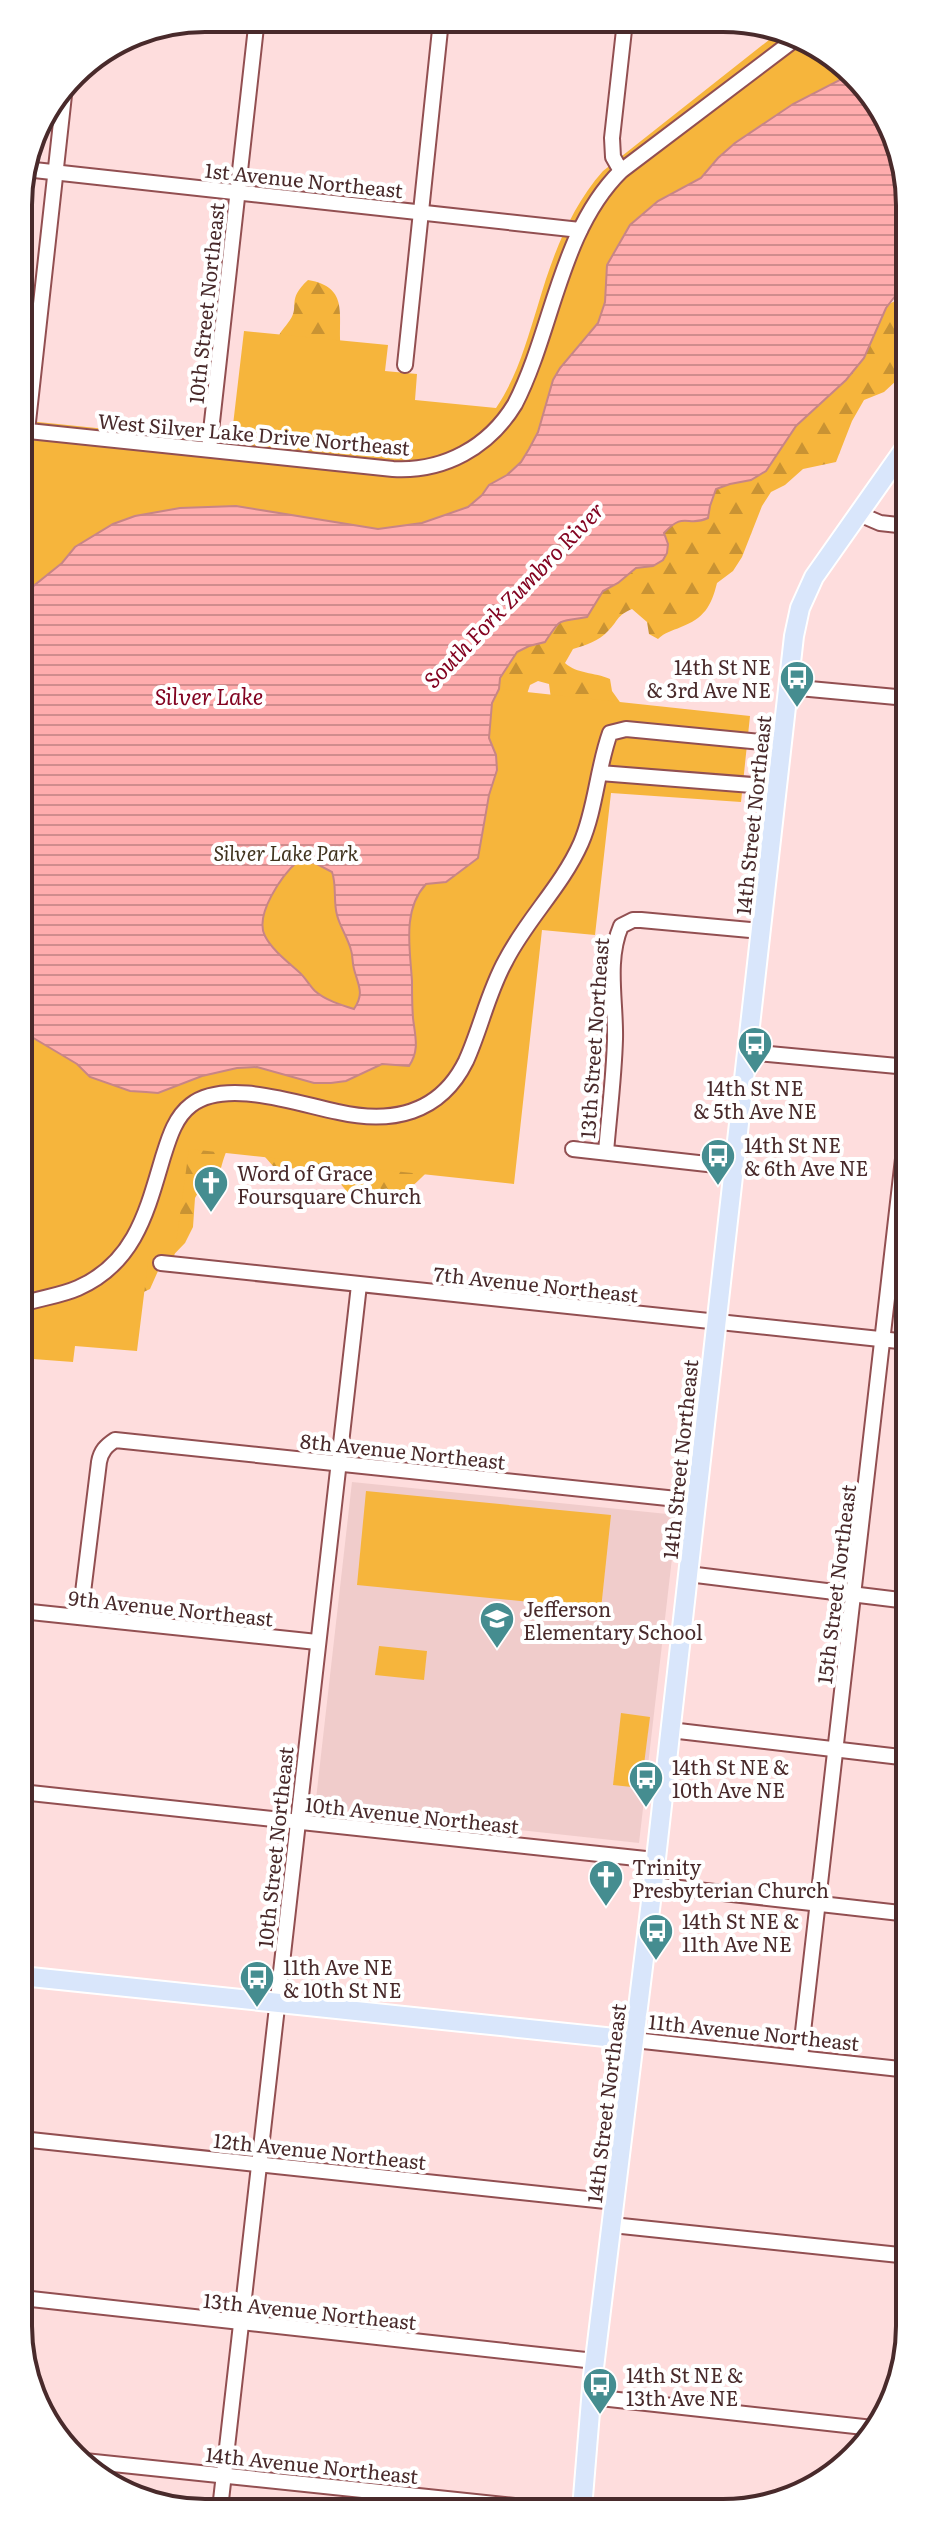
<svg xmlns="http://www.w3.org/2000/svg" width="928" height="2531" viewBox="0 0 928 2531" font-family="Literata,serif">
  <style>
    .built { fill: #f0cccb }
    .forest { fill: url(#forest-firs) }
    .park { fill: #f6b53c }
    .water { fill: url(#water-rules); stroke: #c88586; stroke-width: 2; fill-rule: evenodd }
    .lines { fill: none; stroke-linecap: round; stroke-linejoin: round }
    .minor-casing { stroke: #924f51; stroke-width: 18 }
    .major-casing { stroke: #fff; stroke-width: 22 }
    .minor { stroke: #fff; stroke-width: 14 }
    .major { stroke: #d9e6fb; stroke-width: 18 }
    .labels { text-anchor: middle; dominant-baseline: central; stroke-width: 8; stroke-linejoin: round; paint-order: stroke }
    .street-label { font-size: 20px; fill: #492a2b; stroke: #fff }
    .poi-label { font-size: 20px; fill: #492a2b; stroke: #fff; text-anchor: start }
    .park-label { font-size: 20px; font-style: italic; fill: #40331e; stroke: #fff }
    .water-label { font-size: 22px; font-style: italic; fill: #830321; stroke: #fff }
    .rim { fill: none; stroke: #492a2b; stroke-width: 4 }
  </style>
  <defs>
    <pattern id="forest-firs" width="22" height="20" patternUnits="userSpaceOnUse" patternTransform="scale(2)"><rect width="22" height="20" fill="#f6b53c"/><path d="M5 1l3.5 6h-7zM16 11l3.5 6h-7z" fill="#c99333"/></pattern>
    <pattern id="water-rules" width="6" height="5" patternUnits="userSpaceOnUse" patternTransform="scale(2)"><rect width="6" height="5" fill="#ffacad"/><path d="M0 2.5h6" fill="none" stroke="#d08c8d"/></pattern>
  </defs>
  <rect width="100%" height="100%" fill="#fedddd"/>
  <polygon class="built" points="352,1482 677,1515 639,1843 315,1808"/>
  <g class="forest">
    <path d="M308 280C351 287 337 317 341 349L276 342C280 331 284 329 290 320 300 306 286 300 308 280Z"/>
    <path d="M901 298 907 300V339L900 342 896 353 900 367 897 380 884 392 864 400 852 421 836 462 803 469 785 485 771 492 762 506 742 557 733 571 717 583C711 607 704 618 681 627 672 631 665 632 658 639L649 634 647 622 632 609C616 616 619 620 608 631 599 641 586 645 573 649L565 663C577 674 594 672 610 679L612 691 622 705 551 699 549 684 538 681 530 685 524 703 484 701 503 650 656 539 883 307Z"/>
    <path d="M233 1104 286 1117H318L362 1121 387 1112 434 1123 482 1121 500 1123 513 1137 503 1154 490 1159 446 1153C432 1166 421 1180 406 1191L376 1189 361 1194 348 1193 332 1173 273 1166 251 1141 229 1146C217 1168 225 1183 199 1191L195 1198 193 1227 185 1243 158 1271 150 1289 131 1298 122 1294C117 1257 145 1244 158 1211 168 1185 168 1128 191 1111 202 1103 220 1104 233 1104Z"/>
  </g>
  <g class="park">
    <path d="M779 32 855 72 906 168V282L886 308 864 358 846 380 796 426 766 471 751 480 730 484 716 489 710 506 708 518C687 528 685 510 664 533L668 544 667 553 663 560 653 566 636 568 618 583 603 591 587 617C557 623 563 615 545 642 520 647 501 662 499 689L750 716 741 802 611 793 595 935 542 930 514 1184 189 1149 173 1265 148 1262 137 1351 75 1346 73 1362 33 1359 20 1478 19 420 231 442 244 331 388 345 385 371 417 374 415 400 496 408C518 375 526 343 538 305 552 257 570 208 603 171Z"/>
    <polygon points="366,1491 611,1515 601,1609 357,1585"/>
    <polygon points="379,1646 427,1651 424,1680 375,1675"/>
    <polygon points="621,1713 650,1717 641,1788 613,1785"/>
  </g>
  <path class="water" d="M855 72 906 168V282L886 308 864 358 846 380 796 426 766 471 751 480 730 484 716 489 710 506 708 518C687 528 685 510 664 533L668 544 667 553 663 560 653 566 636 568 618 583 603 591 587 617C557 623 563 615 545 642L529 646 517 652 500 678 499 689 492 703 489 738 496 755 497 770 489 795 478 858 446 882 426 884C402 910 410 949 412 981 412 993 412 1006 413 1018 415 1036 420 1050 409 1066L382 1064 346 1081 331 1083H314L257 1067 237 1068 202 1076 158 1093 146 1092 130 1091 90 1077 77 1064 20 1030 19 604 31 588 62 563 75 547 113 524 135 516 180 508 236 506 378 529 422 523 468 507 482 495 489 485 507 475 521 462 529 449 538 432 553 380 560 368 598 323 605 302 607 265 630 225 658 201 701 178 718 158 735 143 793 104ZM298 861 315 863 332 872C337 886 333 900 337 915 340 927 348 938 351 950 353 956 352 962 354 969 358 985 365 993 354 1009 341 1005 325 1000 315 991 309 985 305 977 299 972 288 962 272 950 265 936 254 915 282 875 298 861Z"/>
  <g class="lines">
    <defs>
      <g id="minor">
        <polyline points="25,169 580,230"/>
        <polyline points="621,171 613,157 612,138 625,21"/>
        <polyline points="405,365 441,20"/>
        <path d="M19 430 393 469C444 472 489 447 515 404 553 330 560 231 621 171L794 40"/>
        <polyline points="27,431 65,86"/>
        <polyline points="209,449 257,18"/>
        <polyline points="859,514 880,523 907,526"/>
        <polyline points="788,687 907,698"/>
        <polyline points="600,773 778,787"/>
        <polyline points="747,1052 908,1067"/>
        <polyline points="573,1149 734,1167"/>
        <path d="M606 1152C609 1115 614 1077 615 1039 616 1002 606 961 621 926L633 920H641L761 931"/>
        <polyline points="161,1263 908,1342"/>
        <path d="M20 1305C39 1298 60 1296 78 1288 135 1263 147 1211 163 1157 169 1138 175 1117 191 1105 226 1078 298 1104 338 1112 391 1124 440 1114 466 1061 481 1028 488 992 506 960 527 919 562 886 581 843 596 808 597 769 610 733L626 729 783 744"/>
        <polyline points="688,1574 908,1601"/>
        <polyline points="21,1611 317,1642"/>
        <path d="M80 1617 99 1462C101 1451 106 1446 115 1440L696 1501"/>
        <polyline points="670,1730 909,1758"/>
        <polyline points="21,1792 655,1860"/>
        <polyline points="653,1885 909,1914"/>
        <polyline points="634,2040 909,2070"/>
        <polyline points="800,2058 908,1115"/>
        <polyline points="21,2139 615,2202"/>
        <polyline points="612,2225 909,2256"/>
        <polyline points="22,2298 595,2361"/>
        <polyline points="591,2397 873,2428"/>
        <polyline points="75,2460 544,2509"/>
        <polyline points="220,2509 359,1285"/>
        <polyline points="387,2509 390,2493"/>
      </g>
      <g id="major">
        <polyline points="21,1976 634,2040"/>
        <polyline points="582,2509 593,2376 653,1885 794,636 800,608 814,577 907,445"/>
      </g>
    </defs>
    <use href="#minor" class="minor-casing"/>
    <use href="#major" class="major-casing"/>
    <use href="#minor" class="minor"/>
    <use href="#major" class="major"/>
  </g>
  <defs>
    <symbol id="bus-pin" viewBox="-11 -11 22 30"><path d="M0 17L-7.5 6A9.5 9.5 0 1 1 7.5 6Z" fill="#458d90" stroke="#fff"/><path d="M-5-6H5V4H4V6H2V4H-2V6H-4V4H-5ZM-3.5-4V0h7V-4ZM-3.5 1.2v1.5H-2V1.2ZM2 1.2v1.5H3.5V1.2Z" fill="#fff"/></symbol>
    <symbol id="church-pin" viewBox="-11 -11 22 30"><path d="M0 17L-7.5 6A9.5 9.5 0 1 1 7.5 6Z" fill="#458d90" stroke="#fff"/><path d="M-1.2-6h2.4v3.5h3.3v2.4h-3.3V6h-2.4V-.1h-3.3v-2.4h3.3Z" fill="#fff"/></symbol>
    <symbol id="school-pin" viewBox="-11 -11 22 30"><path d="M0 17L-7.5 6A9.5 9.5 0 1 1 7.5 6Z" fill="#458d90" stroke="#fff"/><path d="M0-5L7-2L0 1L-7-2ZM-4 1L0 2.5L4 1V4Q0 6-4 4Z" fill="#fff"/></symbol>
  </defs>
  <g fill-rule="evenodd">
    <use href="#bus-pin" x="777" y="658" width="40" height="54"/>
    <use href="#bus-pin" x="735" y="1024" width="40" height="54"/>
    <use href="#bus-pin" x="698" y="1136" width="40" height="54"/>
    <use href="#church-pin" x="191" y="1163" width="40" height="54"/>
    <use href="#school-pin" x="477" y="1599" width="40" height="54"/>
    <use href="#bus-pin" x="626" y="1758" width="40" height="54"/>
    <use href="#church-pin" x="586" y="1857" width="40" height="54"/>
    <use href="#bus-pin" x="636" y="1911" width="40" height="54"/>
    <use href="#bus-pin" x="237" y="1958" width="40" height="54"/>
    <use href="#bus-pin" x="580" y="2365" width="40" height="54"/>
  </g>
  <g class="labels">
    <g class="street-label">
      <text transform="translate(304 179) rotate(6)">1st Avenue Northeast</text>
      <text transform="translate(205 303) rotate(-84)">10th Street Northeast</text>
      <text transform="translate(254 433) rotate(5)">West Silver Lake Drive Northeast</text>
      <text transform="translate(752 815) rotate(-84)">14th Street Northeast</text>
      <text transform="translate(593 1038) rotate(-86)">13th Street Northeast</text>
      <text transform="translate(536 1283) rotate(6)">7th Avenue Northeast</text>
      <text transform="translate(403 1450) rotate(6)">8th Avenue Northeast</text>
      <text transform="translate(679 1459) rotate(-84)">14th Street Northeast</text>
      <text transform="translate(835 1584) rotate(-83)">15th Street Northeast</text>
      <text transform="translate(171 1607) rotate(6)">9th Avenue Northeast</text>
      <text transform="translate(412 1814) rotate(6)">10th Avenue Northeast</text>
      <text transform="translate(274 1847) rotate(-84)">10th Street Northeast</text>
      <text transform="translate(754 2031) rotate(6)">11th Avenue Northeast</text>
      <text transform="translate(605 2103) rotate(-83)">14th Street Northeast</text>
      <text transform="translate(320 2150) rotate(6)">12th Avenue Northeast</text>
      <text transform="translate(310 2310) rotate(6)">13th Avenue Northeast</text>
      <text transform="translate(312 2464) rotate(6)">14th Avenue Northeast</text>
    </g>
    <g class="poi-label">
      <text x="771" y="666" text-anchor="end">14th St NE<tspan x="771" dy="23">&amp; 3rd Ave NE</tspan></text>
      <text x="755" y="1087" text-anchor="middle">14th St NE<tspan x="755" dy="23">&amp; 5th Ave NE</tspan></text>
      <text x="744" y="1144">14th St NE<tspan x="744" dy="23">&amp; 6th Ave NE</tspan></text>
      <text x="237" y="1172">Word of Grace<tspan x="237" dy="23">Foursquare Church</tspan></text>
      <text x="523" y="1608">Jefferson<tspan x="523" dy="23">Elementary School</tspan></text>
      <text x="672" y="1766">14th St NE &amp;<tspan x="672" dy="23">10th Ave NE</tspan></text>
      <text x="632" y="1866">Trinity<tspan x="632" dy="23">Presbyterian Church</tspan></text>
      <text x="682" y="1920">14th St NE &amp;<tspan x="682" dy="23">11th Ave NE</tspan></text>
      <text x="283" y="1966">11th Ave NE<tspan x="283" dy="23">&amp; 10th St NE</tspan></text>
      <text x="626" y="2374">14th St NE &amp;<tspan x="626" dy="23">13th Ave NE</tspan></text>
    </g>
    <g class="park-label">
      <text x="286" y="852">Silver Lake Park</text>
    </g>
    <g class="water-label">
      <text transform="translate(513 594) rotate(-46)">South Fork Zumbro River</text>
      <text x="209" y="695">Silver Lake</text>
    </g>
  </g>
  <path d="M0 0H928V2531H0ZM205 32H723A173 173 0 0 1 896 205V2326A173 173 0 0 1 723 2499H205A173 173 0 0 1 32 2326V205A173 173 0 0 1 205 32Z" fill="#fff" fill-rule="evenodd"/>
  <path class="rim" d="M205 32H723A173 173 0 0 1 896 205V2326A173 173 0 0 1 723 2499H205A173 173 0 0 1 32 2326V205A173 173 0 0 1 205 32Z"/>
</svg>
